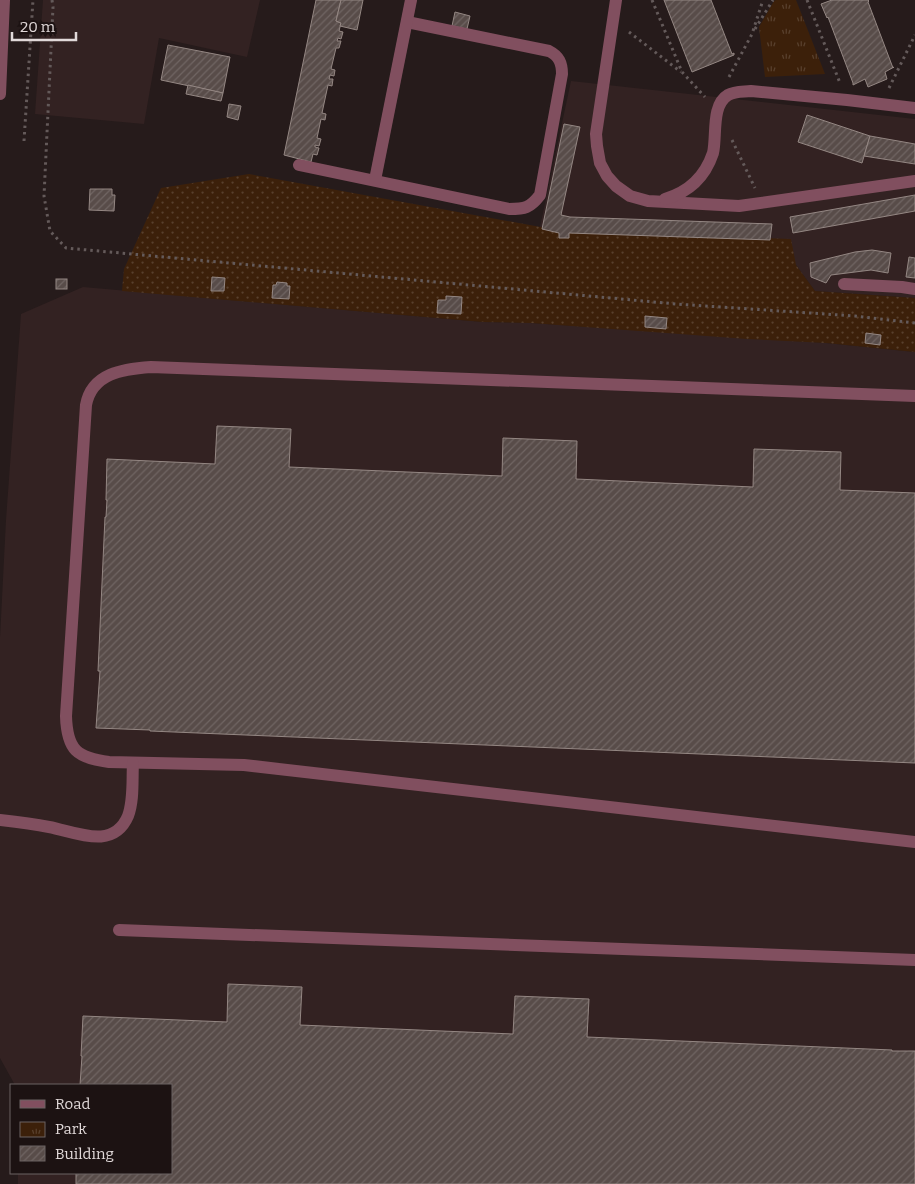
<svg xmlns="http://www.w3.org/2000/svg" width="915" height="1184" viewBox="0 0 915 1184" font-family="Bitter,serif">
  <style>
    .built { fill: #322 }
    .park { fill: url(#park-tufts) }
    .garden { fill: url(#garden-dots) }
    .building { fill: url(#building-hatch); stroke: #948783 }
    .lines { fill: none; stroke-linecap: round; stroke-linejoin: round }
    .path { stroke: #645a5a; stroke-width: 3; stroke-dasharray: 2.5 4; stroke-linecap: butt }
    .minor { stroke: #814f5f; stroke-width: 12 }
  </style>
  <defs>
    <pattern id="park-tufts" width="24" height="20" patternUnits="userSpaceOnUse" patternTransform="scale(1.25)"><rect width="24" height="20" fill="#3c200a"/><path d="M3 7l-1-3M5 7V3M7 7l1-3M15 17l-1-3M17 17v-4M19 17l1-3" fill="none" stroke="#58402d"/></pattern>
    <pattern id="garden-dots" width="8" height="8" patternUnits="userSpaceOnUse" patternTransform="scale(1.25)"><rect width="8" height="8" fill="#3c200a"/><path d="M2 2h.1M6 6h.1" fill="none" stroke="#58402d" stroke-width="1.8" stroke-linecap="round"/></pattern>
    <pattern id="building-hatch" width="6" height="6" patternUnits="userSpaceOnUse" patternTransform="scale(1.25)"><rect width="6" height="6" fill="#584c49"/><path d="M-1 1l2-2M0 6l6-6M5 7l2-2" fill="none" stroke="#706563"/></pattern>
  </defs>
  <rect width="100%" height="100%" fill="#261b1b"/>
  <g class="built">
    <polygon points="43,0 260,0 247,57 159,38 144,124 35,114"/>
    <polygon points="571,81 915,119 915,298 815,291 796,265 540,227"/>
    <polygon points="83,287 483,322 531,323 826,343 915,352 915,1184 18,1184 18,1173 171,1173 171,1085 15,1085 0,1058 0,638 6,520 21,314"/>
  </g>
  <polygon class="park" points="776,0 796,0 825,74 765,77 759,27 774,1"/>
  <polygon class="garden" points="249,174 557,230 791,239 796,265 815,291 915,298 915,352 826,343 747,339 531,323 483,322 122,291 124,269 161,188"/>
  <g class="building">
    <polygon points="316,0 341,0 336,21 341,23 339,31 343,32 341,39 338,38 337,41 341,41 339,48 336,48 331,69 335,70 334,76 330,75 329,79 333,79 332,86 328,85 322,113 326,114 325,120 321,119 317,138 321,139 319,146 315,145 315,147 319,148 317,155 313,154 311,162 284,155"/>
    <polygon points="341,0 363,0 357,30 340,26 341,23 336,21"/>
    <polygon points="664,0 711,0 732,54 734,53 734,55 692,72"/>
    <polygon points="832,0 868,0 869,1 868,2 893,68 894,67 885,72 887,79 868,87 865,79 853,85 853,83 828,17 827,18 821,4"/>
    <polygon points="455,12 470,16 467,29 452,26"/>
    <polygon points="168,45 230,57 223,93 161,80"/>
    <polygon points="188,85 223,93 221,101 186,94"/>
    <polygon points="229,104 241,106 238,120 227,117"/>
    <polygon points="807,115 870,136 862,163 798,142"/>
    <polygon points="564,124 580,127 561,215 570,217 772,224 770,240 569,233 569,238 559,238 559,233 542,229"/>
    <polygon points="870,136 915,144 915,164 864,156"/>
    <polygon points="90,189 112,189 112,195 115,195 114,211 89,210"/>
    <polygon points="915,195 915,211 793,233 790,217"/>
    <polygon points="872,250 891,253 888,273 871,270 831,275 826,283 811,277 810,263 855,252"/>
    <polygon points="909,257 915,258 915,278 906,277"/>
    <polygon points="212,277 225,278 224,291 211,291"/>
    <rect x="56" y="279" width="11" height="10"/>
    <polygon points="277,282 287,283 287,286 290,286 289,299 272,298 273,285 276,285"/>
    <polygon points="446,296 462,297 461,314 437,313 438,300 446,300"/>
    <polygon points="645,316 667,318 666,329 645,327"/>
    <polygon points="866,333 881,335 880,345 865,343"/>
    <polygon points="217,426 291,429 289,467 502,476 503,438 577,441 576,479 753,487 754,449 841,452 840,490 915,493 915,763 150,731 150,730 96,728 100,671 98,671 105,517 106,517 107,500 106,500 107,459 215,464"/>
    <polygon points="228,984 302,987 300,1025 513,1034 515,996 589,999 587,1037 892,1050 892,1051 915,1051 915,1184 76,1184 76,1173 171,1173 171,1085 80,1085 82,1056 81,1056 83,1016 227,1022"/>
  </g>
  <g class="lines">
    <g class="path">
      <polyline points="52,0 53,7 44,196 50,231 66,248 676,304 855,316 915,323"/>
      <polyline points="652,0 682,72 705,97"/>
      <polyline points="807,0 840,83"/>
      <polyline points="755,29 773,0"/>
      <polyline points="629,32 681,72"/>
      <polyline points="729,77 752,34 763,0"/>
      <polyline points="889,88 915,35"/>
      <polyline points="732,140 755,188"/>
      <polyline points="24,141 33,0"/>
    </g>
    <g class="minor">
      <polyline points="616,0 596,134 597,146 600,163 607,176 616,186 630,196 648,201 739,206 915,181"/>
      <polyline points="0,94 4,0"/>
      <path d="M299 165 509 209C525 209 530 208 540 195L562 74C562 63 559 56 549 51L407 22"/>
      <polyline points="375,180 411,0"/>
      <path d="M665 199C689 192 705 177 713 153 717 136 711 105 728 95 735 91 744 92 751 91L847 100 915 108"/>
      <polyline points="844,284 902,287 915,289"/>
      <path d="M915 396 151 367C123 369 92 373 86 405L66 716C67 750 77 758 109 762L244 765 915 842"/>
      <path d="M0 820C17 822 33 824 49 827 76 832 113 851 128 816 134 800 132 780 133 763"/>
      <polyline points="119,930 915,960"/>
    </g>
  </g>
  <rect x="10" y="1084" width="162" height="90" fill="#1c1212" stroke="#6b6262"/>
  <rect x="20" y="1100" width="25" height="8" fill="#814f5f" stroke="#6b6262"/>
  <text x="55" y="1109" font-size="15" fill="#e1d9d9">Road</text>
  <rect x="20" y="1122" width="25" height="15" fill="url(#park-tufts)" stroke="#6b6262"/>
  <text x="55" y="1134" font-size="15" fill="#e1d9d9">Park</text>
  <rect x="20" y="1146" width="25" height="15" fill="url(#building-hatch)" stroke="#6b6262"/>
  <text x="55" y="1159" font-size="15" fill="#e1d9d9">Building</text>
  <path d="M12 32v8h64v-8" fill="none" stroke="#e1d9d9" stroke-width="2.5"/>
  <text x="20" y="32" font-size="15" fill="#e1d9d9" stroke="#1c1212" stroke-width="4" paint-order="stroke">20 m</text>
</svg>
